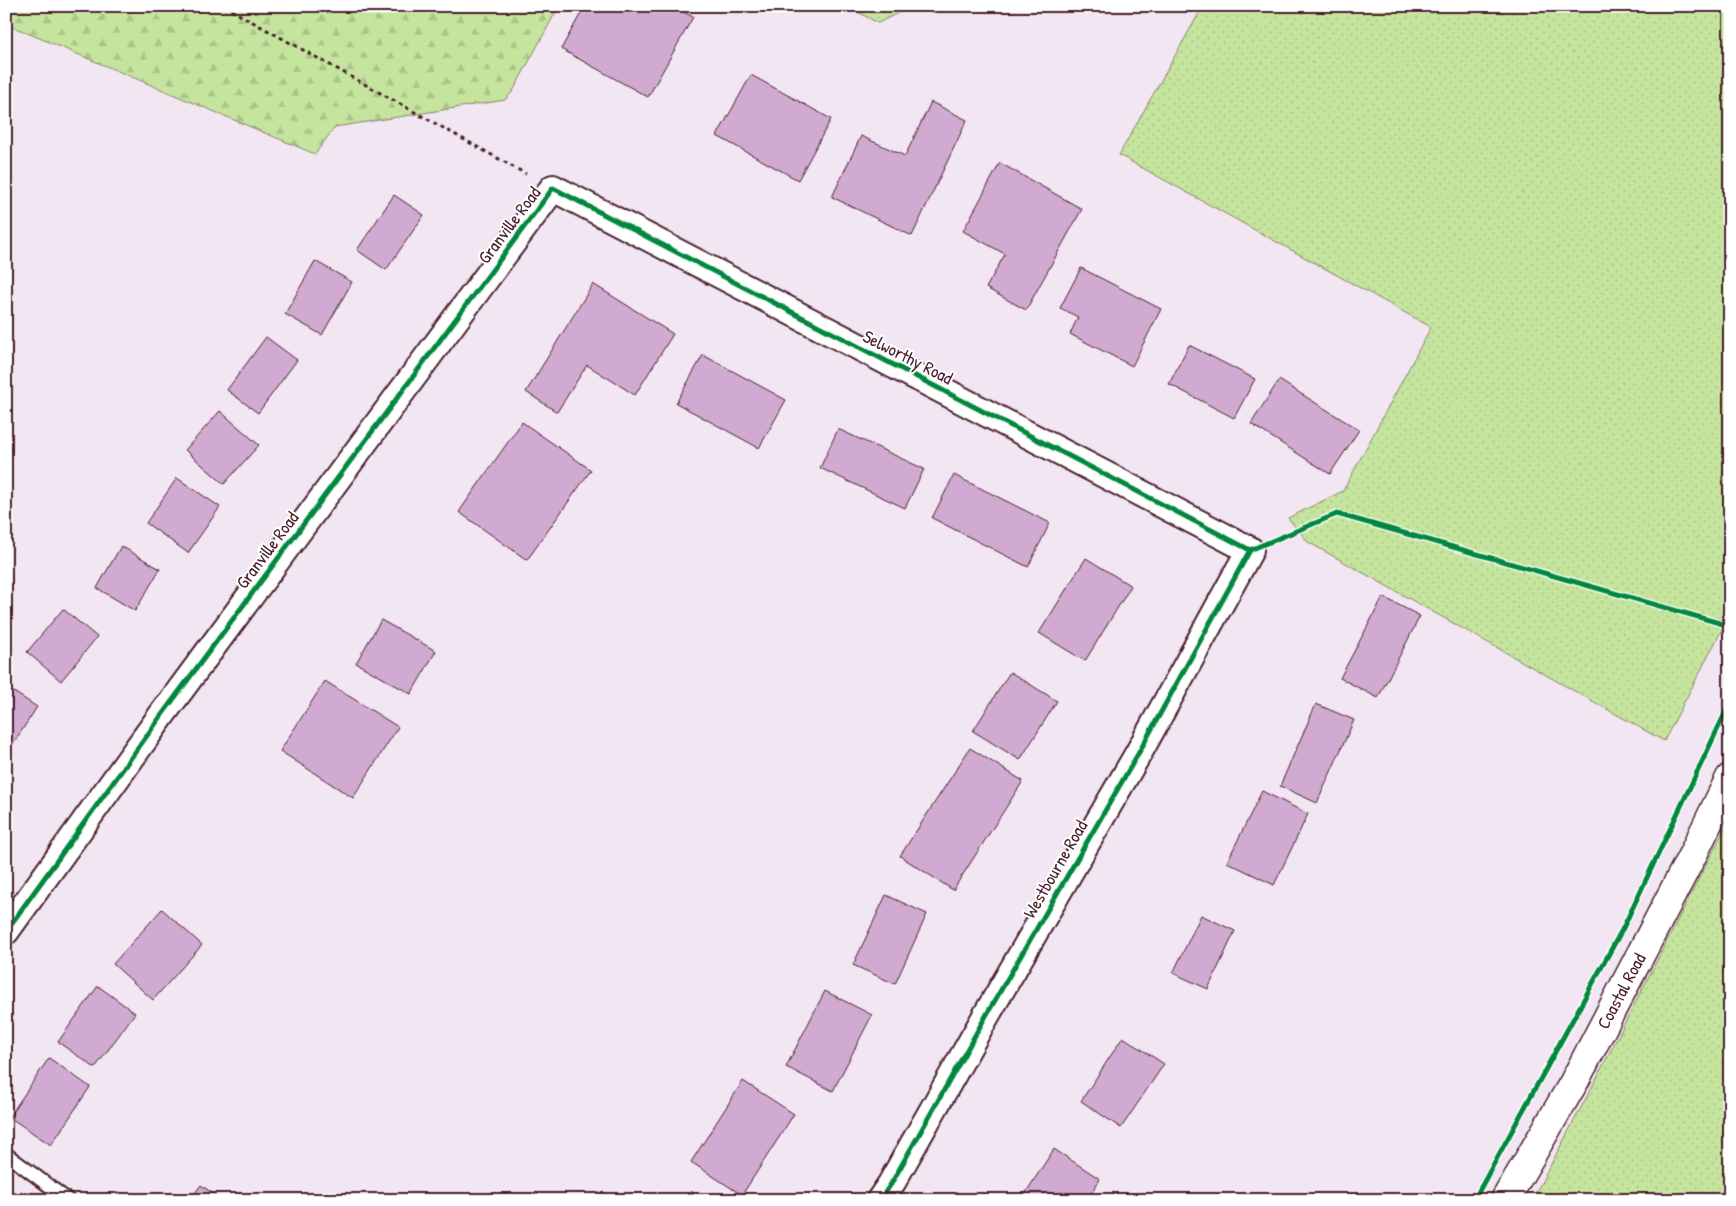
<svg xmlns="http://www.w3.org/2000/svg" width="1736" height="1206" viewBox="0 0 1736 1206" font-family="'Patrick Hand',sans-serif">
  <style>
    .grass { fill: url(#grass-dots); stroke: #888264 }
    .forest { fill: url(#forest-firs); stroke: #888264 }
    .building { fill: #d1aad2; stroke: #4a1f2b }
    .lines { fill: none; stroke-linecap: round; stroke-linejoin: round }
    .service-casing { stroke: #4a1f2b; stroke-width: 16 }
    .minor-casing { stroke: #4a1f2b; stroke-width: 30 }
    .tertiary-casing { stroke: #4a1f2b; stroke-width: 31 }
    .path { stroke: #4a1f2b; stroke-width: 3; stroke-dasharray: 4 4; stroke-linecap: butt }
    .service { stroke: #fff; stroke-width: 12 }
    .minor { stroke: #fff; stroke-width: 26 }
    .tertiary { stroke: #fff; stroke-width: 28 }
    .cycleway-casing { stroke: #fff; stroke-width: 8 }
    .cycleway { stroke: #00873e; stroke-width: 5 }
    .labels { text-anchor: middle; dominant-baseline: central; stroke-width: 4; stroke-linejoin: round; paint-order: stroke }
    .street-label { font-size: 18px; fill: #4a1f2b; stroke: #fff }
  </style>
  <defs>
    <pattern id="grass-dots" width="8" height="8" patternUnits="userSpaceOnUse" patternTransform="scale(1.25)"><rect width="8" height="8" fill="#c5e59e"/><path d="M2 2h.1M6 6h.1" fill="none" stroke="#abc488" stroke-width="1.8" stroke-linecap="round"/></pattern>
    <pattern id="forest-firs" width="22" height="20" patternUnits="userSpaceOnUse" patternTransform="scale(1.25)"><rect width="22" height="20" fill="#c5e59e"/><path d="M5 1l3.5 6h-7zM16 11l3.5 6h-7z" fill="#abc488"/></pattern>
  </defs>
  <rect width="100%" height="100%" fill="#f1e6f2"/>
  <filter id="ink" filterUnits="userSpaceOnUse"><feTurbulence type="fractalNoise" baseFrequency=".02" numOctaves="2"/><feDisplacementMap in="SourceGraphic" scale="10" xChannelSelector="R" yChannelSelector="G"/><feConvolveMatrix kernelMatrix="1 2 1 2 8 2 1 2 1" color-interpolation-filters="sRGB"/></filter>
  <g filter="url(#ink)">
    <g class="grass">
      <polygon points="847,6 912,6 878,23"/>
      <polygon points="1203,6 1730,6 1730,614 1664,741 1308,542 1288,518 1343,491 1431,327 1119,155"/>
      <polygon points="1730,818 1730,1200 1532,1200 1592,1087"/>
    </g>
    <polygon class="forest" points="6,6 559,6 513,91 505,100 335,127 315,154 6,24"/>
    <g class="building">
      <polygon points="585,6 672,6 693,17 648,97 561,49"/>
      <polygon points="751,75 831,119 798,180 717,136"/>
      <polygon points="931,102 967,120 912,236 832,197 861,136 905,156"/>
      <polygon points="1000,163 1082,209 1026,310 986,288 1005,254 963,231"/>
      <polygon points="394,195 424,215 386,270 357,250"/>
      <polygon points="315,261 352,282 322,335 285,314"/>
      <polygon points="1081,268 1161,309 1132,366 1070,334 1078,317 1060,308"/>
      <polygon points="593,284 673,334 635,395 587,365 557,412 526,392"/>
      <polygon points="266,337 297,360 258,413 227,390"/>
      <polygon points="1189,345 1255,379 1234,418 1169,384"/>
      <polygon points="703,355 786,400 759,448 676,403"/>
      <polygon points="1279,380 1359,430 1330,474 1251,424"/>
      <polygon points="220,411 259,445 224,484 185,450"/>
      <polygon points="522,422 591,470 527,560 459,512"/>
      <polygon points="838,429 924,469 905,508 820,468"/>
      <polygon points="954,475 1050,523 1028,567 932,518"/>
      <polygon points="177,478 220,507 188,553 146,523"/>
      <polygon points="121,546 160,569 135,611 97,588"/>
      <polygon points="1086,558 1131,586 1085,661 1039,633"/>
      <polygon points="1383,597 1420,616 1378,698 1340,678"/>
      <polygon points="63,609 97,637 61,681 27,652"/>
      <polygon points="381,620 436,651 411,694 356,663"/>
      <polygon points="1010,672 1057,701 1020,760 973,731"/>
      <polygon points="325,681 398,727 353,798 280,751"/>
      <polygon points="6,687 37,707 11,747 6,744"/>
      <polygon points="1316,704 1354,720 1317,803 1280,786"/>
      <polygon points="970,748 1023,781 953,890 900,856"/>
      <polygon points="1262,791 1308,814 1274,885 1227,862"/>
      <polygon points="886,895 927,914 895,984 853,965"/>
      <polygon points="162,909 202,945 153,1000 113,964"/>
      <polygon points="1201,915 1235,931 1208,989 1173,973"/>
      <polygon points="98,986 135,1013 95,1068 58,1042"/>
      <polygon points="825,991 872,1015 833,1091 786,1067"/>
      <polygon points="1123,1037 1164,1064 1121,1128 1081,1101"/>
      <polygon points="49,1058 90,1087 51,1145 9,1117"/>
      <polygon points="743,1081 794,1114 742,1195 691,1162"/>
      <polygon points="1054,1149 1100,1179 1087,1200 1021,1200"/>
      <polygon points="201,1185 222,1200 190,1200"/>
      <polygon points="6,1188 15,1193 11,1200 6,1200"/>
      <polygon points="691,1191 701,1200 684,1200"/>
    </g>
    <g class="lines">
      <defs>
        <polyline id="service" points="6,1154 68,1200"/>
        <polyline id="minor" points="6,931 164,712 553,188 1250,550 1138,754 987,1014 891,1184 880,1200"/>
        <polyline id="tertiary" points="1505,1200 1574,1082 1693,854 1730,778"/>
      </defs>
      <use href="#service" class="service-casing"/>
      <use href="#minor" class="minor-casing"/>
      <use href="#tertiary" class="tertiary-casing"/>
      <polyline class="path" points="224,6 526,174"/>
      <use href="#service" class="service"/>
      <use href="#minor" class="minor"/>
      <use href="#tertiary" class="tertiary"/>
      <defs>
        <g id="cycleway">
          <polyline points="1250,550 1337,514 1730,626"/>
          <polyline points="6,931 164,712 553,188 1250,550"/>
          <polyline points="880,1200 891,1184 987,1014 1138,754 1250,550"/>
          <polyline points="1474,1200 1623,928 1730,703"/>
        </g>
      </defs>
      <use href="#cycleway" class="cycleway-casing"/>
      <use href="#cycleway" class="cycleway"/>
    </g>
  </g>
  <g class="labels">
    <g class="street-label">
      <text transform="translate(509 225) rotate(-53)">Granville Road</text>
      <text transform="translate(908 357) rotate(27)">Selworthy Road</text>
      <text transform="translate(267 550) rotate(-53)">Granville Road</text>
      <text transform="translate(1055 869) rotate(-60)">Westbourne Road</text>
      <text transform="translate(1621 991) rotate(-62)">Coastal Road</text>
    </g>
  </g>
  <rect width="1736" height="1206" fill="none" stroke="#fff" stroke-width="25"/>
  <rect x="12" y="12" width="1711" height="1181" fill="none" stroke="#4a1f2b" stroke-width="2" filter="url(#ink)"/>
</svg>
